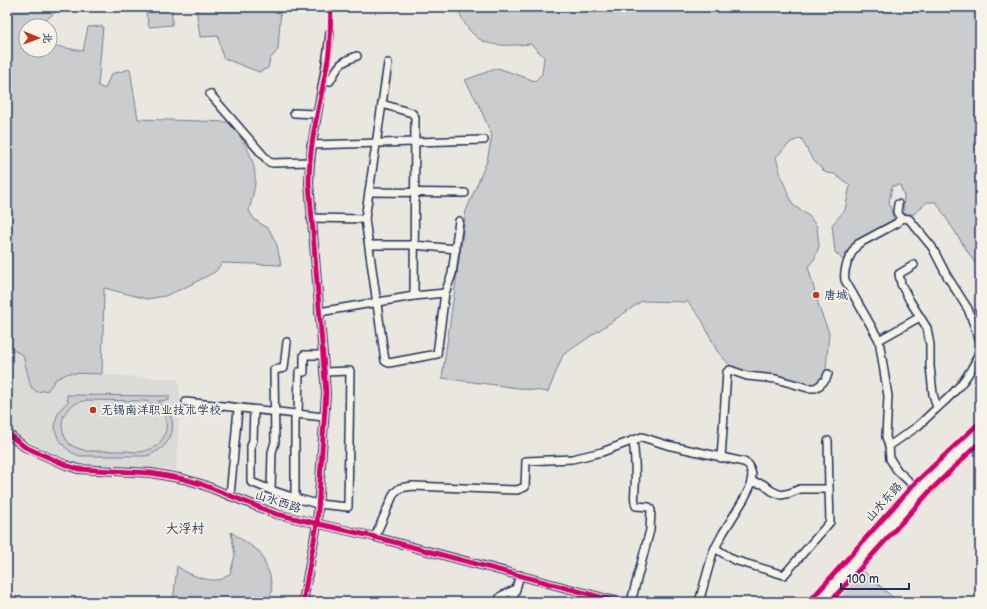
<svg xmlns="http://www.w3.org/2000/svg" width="987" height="609" viewBox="0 0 987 609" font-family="'Balsamiq Sans','LXGW WenKai TC',sans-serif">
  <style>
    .built { fill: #dadad6 }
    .green { fill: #cbcccd; stroke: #737e96; fill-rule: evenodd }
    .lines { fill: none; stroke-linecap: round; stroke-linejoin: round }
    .minor-tunnel { stroke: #c1c2c6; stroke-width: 7; stroke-dasharray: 7 3.5; stroke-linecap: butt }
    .minor-casing { stroke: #1b2f5e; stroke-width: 10 }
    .highway-casing { stroke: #1b2f5e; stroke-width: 13 }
    .minor { stroke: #f7f3e8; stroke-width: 7 }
    .highway { stroke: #f7f3e8; stroke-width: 10 }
    .cycleway-casing { stroke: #f7f3e8; stroke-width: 8 }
    .cycleway { stroke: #d6006c; stroke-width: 5 }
    .poi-dot { fill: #c8321e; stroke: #f7f3e8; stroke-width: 1.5 }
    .labels { text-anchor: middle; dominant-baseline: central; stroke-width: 3.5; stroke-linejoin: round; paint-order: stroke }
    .poi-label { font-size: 12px; fill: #1b2f5e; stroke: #f7f3e8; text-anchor: start }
    .street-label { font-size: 12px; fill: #1b2f5e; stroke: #f7f3e8 }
    .neighbourhood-label { font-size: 13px; fill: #1b2f5e; stroke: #f7f3e8 }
  </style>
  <rect width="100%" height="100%" fill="#eae7e0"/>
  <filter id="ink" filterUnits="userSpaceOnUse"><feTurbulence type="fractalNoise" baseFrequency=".025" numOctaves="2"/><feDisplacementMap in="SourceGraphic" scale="8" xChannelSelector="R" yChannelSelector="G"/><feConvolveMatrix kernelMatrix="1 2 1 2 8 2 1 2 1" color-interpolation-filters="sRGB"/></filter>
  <g filter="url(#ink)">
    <polygon class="built" points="7,347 23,355 31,387 48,390 56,379 69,373 178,379 180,395 176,470 77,463 46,450 24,438 7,425"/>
    <g class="green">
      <path d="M7 7H61L39 26H26V50H50V45L83 51 88 27 103 26 98 86 105 89 111 74 130 69 138 119 230 122C242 139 255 156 255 178 256 186 251 202 249 211L255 220 269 229 277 245 281 265 222 263 215 272 184 288 165 296 147 299 104 288 102 374 69 373 56 379 48 390 37 392 31 387 23 355 7 347Z"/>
      <polygon points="145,7 172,7 172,25 149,27"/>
      <polygon points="196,7 281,7 278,50 270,59 268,68 259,72 223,58 218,36 200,37"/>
      <path d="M457 7H980V271L936 202H927L914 214H903L904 196 900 185 892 186 889 202 894 221 859 240 845 262 835 252 832 225 845 210 850 185 834 174 826 173 812 159 801 138 791 142 776 157 782 179 793 205 810 217 817 227 819 246 815 258 808 267 820 310 829 333 825 381 805 389 737 373 717 351 702 320 688 302 642 301 563 355 548 392 442 378 466 211 487 161 492 136 479 105 465 80 498 68 535 81 542 74 544 57 531 44C492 47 473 48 457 7Z"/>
      <path d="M67 395 169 396V400L158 401C183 419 174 448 146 456H80C64 451 50 434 57 416 59 410 64 405 69 401L67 400ZM88 400 145 401C156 404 164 410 166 421 168 434 160 447 148 450 141 453 133 452 126 451 113 451 99 451 86 451 81 449 75 448 71 445 68 443 66 439 64 435 57 417 69 402 88 400Z"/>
      <path d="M231 532 260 552 270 575 272 591 269 600 245 602H173L177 566C187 574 208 583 222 579 224 578 227 575 230 574L235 555Z"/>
      <polygon points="861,569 898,602 831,602"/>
    </g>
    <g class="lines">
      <polyline class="minor-tunnel" points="330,32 331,7"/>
      <defs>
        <g id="minor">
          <polyline points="388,63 365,219 385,361 389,363 437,354 445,293 452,274 459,221"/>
          <path d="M323 82 330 81C339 65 340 62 357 56"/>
          <polyline points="210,94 269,162 273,163 309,162"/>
          <polyline points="382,104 412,113 415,117 414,296"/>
          <polyline points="294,113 316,114"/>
          <polyline points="311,145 484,140"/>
          <polyline points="369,192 465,193"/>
          <polyline points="898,204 897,212 901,218 909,219 932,247 947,276 968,309 980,341"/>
          <polyline points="311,218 365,219"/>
          <polyline points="369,245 414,245 456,249"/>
          <polyline points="914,265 899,274 901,284 910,301 927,328 930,345 930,366 933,394 937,408 918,426 889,446 890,459 897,470 917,489"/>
          <polyline points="319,312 414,296 445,293"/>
          <path d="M879 340 845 280C843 269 850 253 858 244L897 223 901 218"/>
          <polyline points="287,342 284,368 274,370 275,442 272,452 271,490 295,498"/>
          <polyline points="186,402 324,417"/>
          <path d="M937 408C956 392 974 372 980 348"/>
          <polyline points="254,410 253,440 251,446 251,482 271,490"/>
          <polyline points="295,414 295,498 318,504 348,507 350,371 324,372"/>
          <polyline points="298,415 299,372 304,372 304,355 323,355"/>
          <polyline points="7,433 25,447 66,465 78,469 151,473 184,479 201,484 276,514 375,537 619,602"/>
          <polyline points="828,441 829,489"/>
          <polyline points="889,446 886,437 888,396 879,340 920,317"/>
          <polyline points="721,458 727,372 730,370 747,376 776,379 808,388 815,388 820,385 826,379 828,374"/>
          <polyline points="230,496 238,409"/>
          <polyline points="375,537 394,493 400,488 413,486 517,490 525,487 526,461 572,459 602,452 642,437 667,445 744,462 749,465 752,475 750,487 744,499 723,533 713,552 699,602"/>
          <polyline points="715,548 734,560 784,575 830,522 829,489 800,489 790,493 781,495 772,491 763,484 751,482"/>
          <path d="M303 602 317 524 326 393 309 183C310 132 326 83 330 32"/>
          <polyline points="497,602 501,596 516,589"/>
          <polyline points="512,602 520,575"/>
          <path d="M631 602 650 530 651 510 649 507 636 506C633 499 635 494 635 487 636 471 635 456 633 440"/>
        </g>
        <g id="highway">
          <polyline points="816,602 877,533 917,489 980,427"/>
          <polyline points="825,602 907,511 980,437"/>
        </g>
      </defs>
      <use href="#minor" class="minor-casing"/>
      <use href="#highway" class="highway-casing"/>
      <use href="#minor" class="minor"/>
      <use href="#highway" class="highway"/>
      <defs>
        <g id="cycleway">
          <polyline points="7,433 25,447 66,465 78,469 151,473 184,479 201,484 276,514 375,537 619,602"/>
          <path d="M303 602 317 524 326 393 309 183C309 141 321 101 328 59 331 42 330 24 331 7"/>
          <polyline points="809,602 913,485 980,422"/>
          <polyline points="830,602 930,491 980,442"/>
        </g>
      </defs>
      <use href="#cycleway" class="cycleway-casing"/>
      <use href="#cycleway" class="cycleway"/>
    </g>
  </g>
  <g class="poi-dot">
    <circle cx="816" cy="295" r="4"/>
    <circle cx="93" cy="410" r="4"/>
  </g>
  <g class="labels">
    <g class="poi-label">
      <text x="824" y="295">唐城</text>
      <text x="101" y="410">无锡南洋职业技术学校</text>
    </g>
    <g class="street-label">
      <text transform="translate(278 502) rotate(18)">山水西路</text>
      <text transform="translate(884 502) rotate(-48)">山水东路</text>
    </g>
    <g class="neighbourhood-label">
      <text x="185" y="529">大浮村</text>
    </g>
  </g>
  <rect width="987" height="609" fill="none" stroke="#f7f3e8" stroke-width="24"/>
  <rect x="12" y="12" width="963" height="585" fill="none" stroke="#1b2f5e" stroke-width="1.5" filter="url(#ink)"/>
  <g transform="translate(38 38) rotate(91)"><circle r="19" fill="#f7f3e8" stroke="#9fa5b1"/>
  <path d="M0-3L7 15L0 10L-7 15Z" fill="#c8321e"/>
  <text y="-6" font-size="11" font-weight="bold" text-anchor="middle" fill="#1b2f5e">北</text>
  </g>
  <path d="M841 583v6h68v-6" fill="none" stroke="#1b2f5e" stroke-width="2"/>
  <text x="847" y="583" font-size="12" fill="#1b2f5e" stroke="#f7f3e8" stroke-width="3" paint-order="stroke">100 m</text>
</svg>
